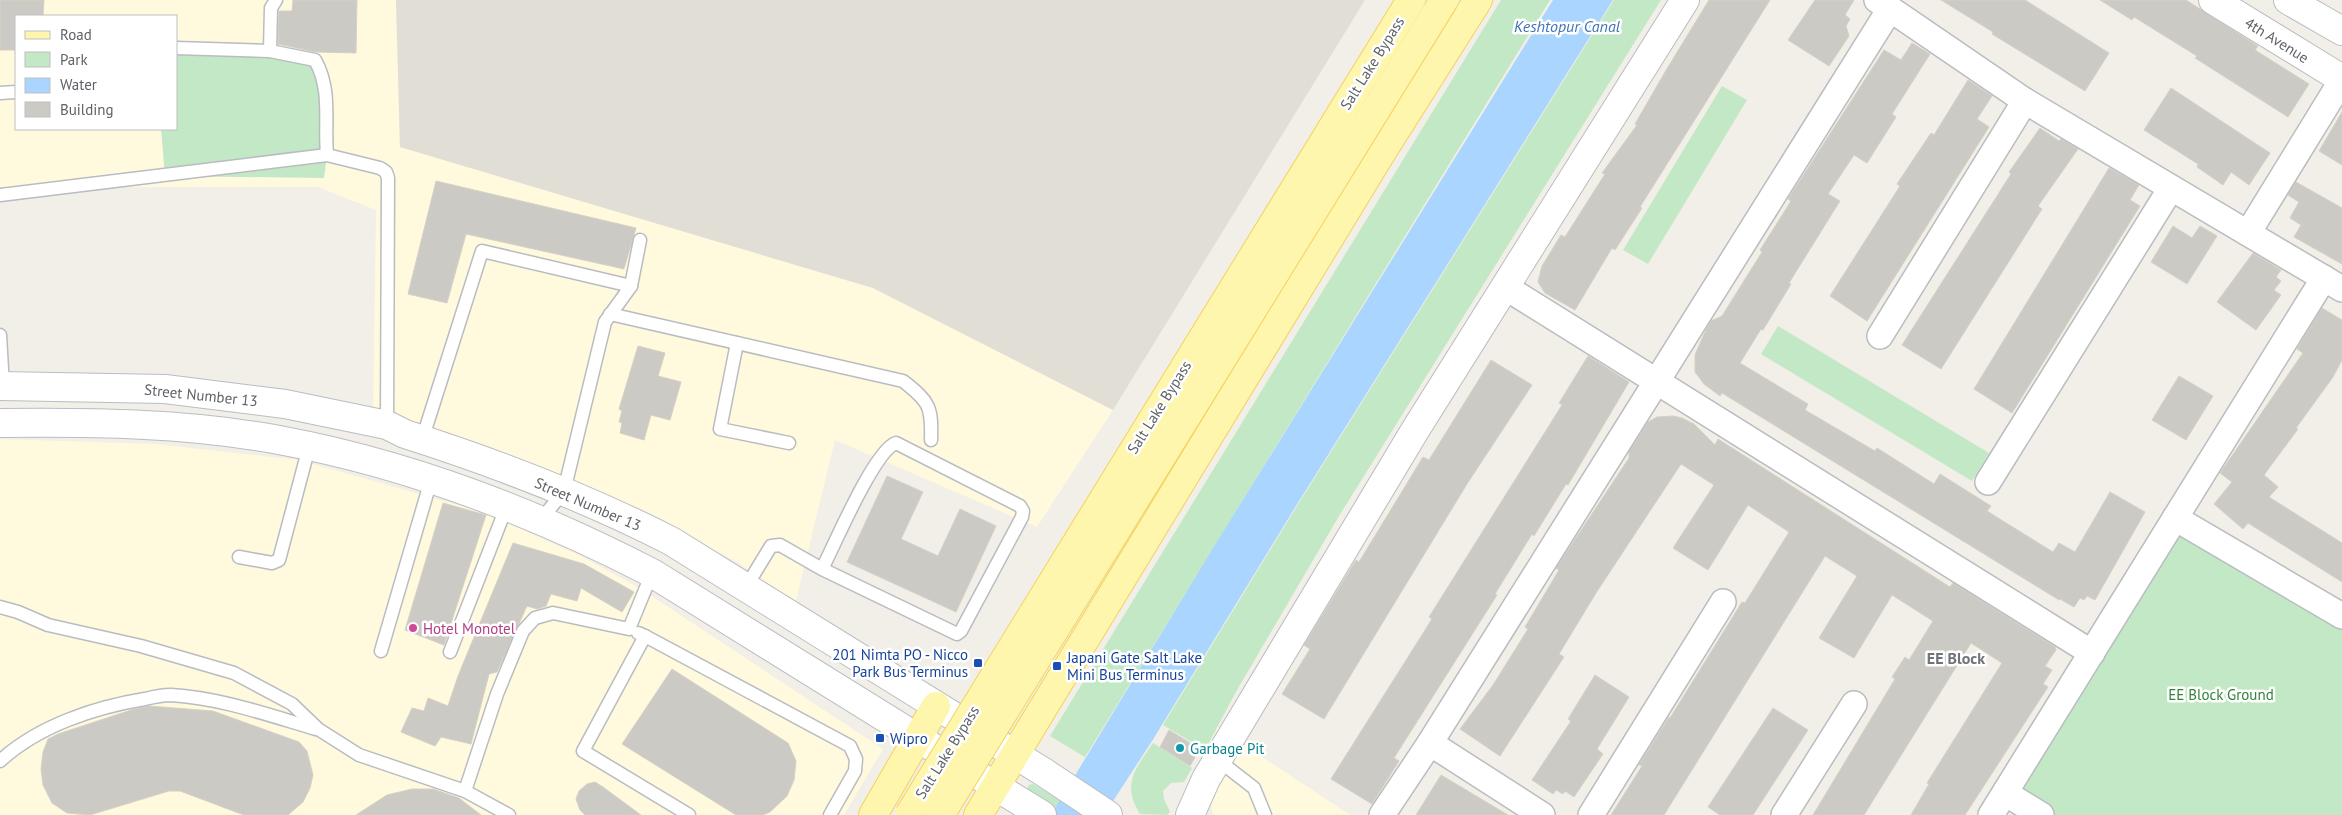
<svg xmlns="http://www.w3.org/2000/svg" width="2342" height="815" viewBox="0 0 2342 815" font-family="'PT Sans',sans-serif">
  <style>
    .commercial { fill: #fff9de; fill-rule: evenodd }
    .education { fill: #e1ded5 }
    .green { fill: #c3e8c5 }
    .water { fill: #a9d5ff }
    .building { fill: #cccac4; stroke: #d6d1c5 }
    .lines { fill: none; stroke-linecap: round; stroke-linejoin: round }
    .service-casing { stroke: #b9bcc0; stroke-width: 15 }
    .minor-casing { stroke: #b9bcc0; stroke-width: 28 }
    .tertiary-casing { stroke: #b9bcc0; stroke-width: 30 }
    .secondary-casing { stroke: #babdc3; stroke-width: 30 }
    .primary-casing { stroke: #f5d25c; stroke-width: 30 }
    .service { stroke: #fff; stroke-width: 12 }
    .minor { stroke: #fff; stroke-width: 25 }
    .tertiary { stroke: #fff; stroke-width: 28 }
    .secondary { stroke: #fff; stroke-width: 28 }
    .primary { stroke: #fff6ae; stroke-width: 28 }
    .primary-bridge-casing { stroke: #f5d25c; stroke-width: 30; stroke-linecap: butt }
    .primary-bridge { stroke: #fff6ae; stroke-width: 28 }
    .hotel-dot { fill: #d1479c; stroke: #fff; stroke-width: 2 }
    .transit-dot { fill: #1a4fb4; stroke: #fff; stroke-width: 2 }
    .culture-dot { fill: #0f9aa8; stroke: #fff; stroke-width: 2 }
    .labels { text-anchor: middle; dominant-baseline: central; stroke-width: 5; stroke-linejoin: round; paint-order: stroke }
    .street-label { font-size: 15px; fill: #5e6267; stroke: #fff }
    .hotel-label { font-size: 15px; fill: #b23c85; stroke: #fff; text-anchor: start }
    .transit-label { font-size: 15px; fill: #164399; stroke: #fff; text-anchor: start }
    .park-label { font-size: 15px; fill: #32823a; stroke: #fff }
    .culture-label { font-size: 15px; fill: #0d838f; stroke: #fff; text-anchor: start }
    .water-label { font-size: 16px; font-style: italic; fill: #4174b5; stroke: #fff }
    .neighbourhood-label { font-size: 16px; font-weight: bold; fill: #6f7479; stroke: #fff }
  </style>
  <rect width="100%" height="100%" fill="#f1efe7"/>
  <g class="commercial">
    <path d="M0 0H396L400 147 873 288 1113 410 1037 527 835 440 795 605 739 563 633 508 533 464 373 411 376 210 318 187H0ZM16 16H176V129H16Z"/>
    <polygon points="0,439 156,444 299,460 483,512 579,555 641,589 883,749 844,815 0,815"/>
    <polygon points="1217,727 1350,815 1213,815 1209,797"/>
  </g>
  <polygon class="education" points="396,0 1365,0 1113,410 873,288 400,147"/>
  <g class="green">
    <polygon points="1501,0 1550,0 1085,757 1050,736"/>
    <polygon points="1614,0 1661,0 1339,516 1237,690 1205,750 1163,725 1302,498"/>
    <polygon points="176,48 315,60 323,75 327,155 324,178 165,176 161,129 176,129"/>
    <polygon points="1722,86 1747,100 1648,264 1623,250"/>
    <polygon points="1778,326 1989,453 1972,481 1761,354"/>
    <polygon points="2180,529 2342,625 2342,815 2053,815 2015,793"/>
    <path d="M1153 743 1192 768 1184 782 1171 783 1163 791 1164 799 1170 812 1167 815 1140 814C1121 784 1136 768 1153 743Z"/>
    <polygon points="1033,784 1084,815 1066,815 1030,793 1027,789 1029,785"/>
  </g>
  <polygon class="water" points="1553,0 1613,0 1296,506 1152,741 1104,815 1051,815 1213,548"/>
  <g class="building">
    <polygon points="0,0 44,0 43,16 16,16 16,50 0,50"/>
    <polygon points="293,0 357,0 356,53 316,52 278,44 279,11 292,11"/>
    <polygon points="1709,0 1770,0 1640,207 1642,208 1615,250 1612,248 1575,310 1545,293 1538,282 1542,266 1561,235 1565,237 1605,174 1602,173 1637,125 1635,124 1665,72"/>
    <polygon points="1815,0 1854,0 1845,15 1850,19 1846,26 1849,36 1829,66 1788,40"/>
    <polygon points="1941,0 2025,0 2109,53 2085,91 1992,34 1993,32"/>
    <polygon points="2100,0 2186,0 2258,46 2255,50 2309,84 2288,117 2195,58 2197,56 2134,17 2132,20"/>
    <polygon points="1912,43 1930,54 1892,114 1896,117 1867,163 1854,155 1828,194 1840,201 1789,283 1791,284 1763,330 1761,329 1740,363 1808,404 1805,410 1875,451 1877,448 1934,484 1940,474 1991,506 1987,511 2053,552 2059,543 2075,552 2110,492 2145,512 2095,600 2087,596 2084,600 2080,598 2074,607 2060,599 2059,600 1722,393 1720,396 1704,384 1695,372 1695,355 1704,334 1711,321 1722,316 1762,252 1760,250 1791,201 1788,199 1884,50 1901,60"/>
    <polygon points="1968,80 1992,96 1977,119 1989,127 1867,321 1830,296 1900,186 1897,184 1931,133 1934,135"/>
    <polygon points="2171,88 2270,153 2249,185 2231,172 2223,185 2197,167 2198,164 2144,130"/>
    <polygon points="2342,112 2342,165 2319,151"/>
    <polygon points="2040,128 2059,141 2061,139 2078,149 2038,206 2042,209 1941,369 1902,345 2011,174 2009,172"/>
    <polygon points="2109,168 2139,185 2130,200 2140,206 2012,413 1974,389"/>
    <polygon points="436,181 636,228 624,269 466,234 447,303 408,294"/>
    <polygon points="2296,182 2342,208 2342,264 2294,237 2301,225 2290,218 2299,202 2288,195"/>
    <polygon points="2173,226 2192,238 2200,226 2217,236 2187,284 2151,262"/>
    <polygon points="2253,253 2281,270 2276,277 2281,281 2274,290 2281,295 2256,330 2217,302"/>
    <polygon points="2322,308 2342,320 2342,360 2333,377 2296,428 2298,429 2264,475 2278,487 2269,497 2342,543 2342,582 2248,523 2243,529 2214,504 2232,482 2220,473 2303,353 2297,349"/>
    <polygon points="638,346 665,353 658,376 681,382 670,420 651,415 644,440 620,433 622,423 619,422 622,411 619,409"/>
    <polygon points="1588,356 1629,382 1568,485 1566,484 1534,536 1532,534 1495,594 1497,595 1394,758 1399,761 1372,804 1331,779 1432,619 1429,617 1562,405 1559,403"/>
    <polygon points="1491,360 1532,385 1467,484 1324,719 1282,694 1310,649 1304,645 1356,560 1359,562 1423,457 1429,460"/>
    <polygon points="2179,376 2213,396 2186,440 2152,420"/>
    <polygon points="1673,416 1682,418 1694,424 1715,445 1718,439 1950,587 1953,583 2055,647 2056,650 2045,666 2052,670 2043,684 2048,687 1965,815 1911,815 1929,784 1927,783 2002,663 1971,643 1864,815 1813,815 1895,679 1892,677 1905,657 1909,660 1933,621 1892,595 1854,658 1819,638 1857,576 1825,556 1664,815 1611,815 1642,766 1639,765 1669,717 1670,718 1742,602 1745,603 1789,532 1748,505 1708,570 1673,548 1714,485 1681,464 1596,593 1559,654 1564,657 1500,756 1460,729 1493,685 1528,629 1525,627 1559,570 1556,568 1629,458 1629,452 1648,422 1657,417"/>
    <polygon points="887,476 923,492 901,539 938,556 960,509 996,526 956,612 847,562"/>
    <polygon points="443,503 486,515 444,645 405,630"/>
    <polygon points="513,543 584,564 634,592 622,612 581,588 577,601 551,594 546,606 537,609 527,606 497,672 489,674 471,744 441,737 435,746 401,732 412,708 424,711 428,698 448,706 458,676"/>
    <polygon points="672,669 788,743 796,761 794,780 787,796 770,812 763,815 736,815 622,744"/>
    <polygon points="1595,675 1629,697 1597,749 1603,754 1574,797 1565,791 1563,794 1556,790 1553,794 1532,780 1571,721 1568,719"/>
    <polygon points="149,706 213,711 299,742 307,751 313,775 310,788 303,802 288,815 244,815 180,791 169,791 90,815 67,813 52,803 43,785 41,769 43,752 48,739 58,734 131,710"/>
    <polygon points="1773,708 1808,730 1753,815 1720,815 1708,807"/>
    <polygon points="1169,730 1200,749 1190,766 1160,747"/>
    <polygon points="1441,775 1508,815 1416,815"/>
    <polygon points="595,782 603,787 641,815 585,815 580,810 576,799 579,791 587,784"/>
    <polygon points="412,789 433,789 459,798 481,815 356,815 387,795"/>
  </g>
  <g class="lines">
    <defs>
      <g id="service">
        <path d="M176 48 270 51 315 60C332 90 324 121 327 155"/>
        <polyline points="270,51 271,8 276,0"/>
        <polyline points="0,93 16,92"/>
        <polyline points="0,195 327,155 380,168 386,172 388,178 387,425"/>
        <path d="M610 314 903 381C930 402 932 407 931 440"/>
        <polyline points="0,335 3,386"/>
        <polyline points="737,343 720,429 789,443"/>
        <polyline points="422,440 482,251 631,286"/>
        <polyline points="540,521 564,491 605,322 631,286 640,240"/>
        <polyline points="239,557 272,563 279,560 309,447"/>
        <path d="M746 587 771 546 780 545 822 569 957 634 961 631 1022 517 1023 511 1020 506 896 443C874 451 835 544 822 569"/>
        <polyline points="0,607 18,612 48,625 141,646 234,673 292,704 318,729 359,755 465,791 509,815"/>
        <polyline points="638,633 645,636 583,751 689,815"/>
        <polyline points="645,636 850,746 856,759 855,771 830,815"/>
        <polyline points="381,651 431,480"/>
        <polyline points="450,652 506,508"/>
        <polyline points="1218,760 1254,788 1265,815"/>
        <path d="M0 761C38 726 95 707 145 699 153 697 163 695 171 695 221 698 268 715 316 729"/>
        <polyline points="465,791 497,694 523,631 535,618 553,613 629,629 652,573"/>
      </g>
      <g id="minor">
        <polyline points="1877,0 2025,101 2342,289"/>
        <polyline points="2248,233 2342,80"/>
        <polyline points="1505,287 2092,653"/>
        <polyline points="1880,336 2025,101"/>
        <polyline points="1988,482 2171,188"/>
        <polyline points="2175,518 2342,616"/>
        <polyline points="1430,743 1542,815"/>
        <polyline points="2005,793 2041,815"/>
        <polyline points="1382,815 1430,743 1890,9"/>
        <polyline points="1591,815 1723,602"/>
        <polyline points="1784,815 1854,704"/>
        <polyline points="1991,815 2324,278"/>
      </g>
      <g id="tertiary">
        <polyline points="2213,0 2342,79"/>
        <polyline points="2288,0 2342,31"/>
        <polyline points="1190,815 1206,779 1414,432 1685,0"/>
      </g>
      <g id="secondary">
        <path d="M0 386 165 389 285 404 387 425 405 434C496 463 585 497 671 541L1045 773 1108 815"/>
        <path d="M0 423C93 422 188 423 279 440 409 464 536 513 652 573L1042 815"/>
      </g>
      <g id="primary">
        <polyline points="873,815 936,706"/>
        <polyline points="978,815 1380,155 1478,0"/>
      </g>
    </defs>
    <use href="#service" class="service-casing"/>
    <use href="#minor" class="minor-casing"/>
    <use href="#tertiary" class="tertiary-casing"/>
    <use href="#secondary" class="secondary-casing"/>
    <use href="#primary" class="primary-casing"/>
    <use href="#service" class="service"/>
    <use href="#minor" class="minor"/>
    <use href="#tertiary" class="tertiary"/>
    <use href="#secondary" class="secondary"/>
    <use href="#primary" class="primary"/>
    <defs>
      <g id="primary-bridge">
        <polyline points="909,815 1411,0"/>
        <polyline points="940,815 1444,0"/>
      </g>
    </defs>
    <use href="#primary-bridge" class="primary-bridge-casing"/>
    <use href="#primary-bridge" class="primary-bridge"/>
  </g>
  <circle class="hotel-dot" cx="413" cy="628" r="5"/>
  <g class="transit-dot">
    <rect x="973" y="658" width="10" height="10" rx="2.5"/>
    <rect x="1052" y="661" width="10" height="10" rx="2.5"/>
    <rect x="875" y="733" width="10" height="10" rx="2.5"/>
  </g>
  <circle class="culture-dot" cx="1180" cy="748" r="5"/>
  <g class="labels">
    <g class="street-label">
      <text transform="translate(2277 40) rotate(32)">4th Avenue</text>
      <text transform="translate(1372 63) rotate(-58)">Salt Lake Bypass</text>
      <text transform="translate(201 395) rotate(6)">Street Number 13</text>
      <text transform="translate(1159 407) rotate(-58)">Salt Lake Bypass</text>
      <text transform="translate(588 504) rotate(23)">Street Number 13</text>
      <text transform="translate(947 752) rotate(-58)">Salt Lake Bypass</text>
    </g>
    <g class="hotel-label">
      <text x="423" y="628">Hotel Monotel</text>
    </g>
    <g class="transit-label">
      <text x="968" y="654" text-anchor="end">201 Nimta PO - Nicco<tspan x="968" dy="17">Park Bus Terminus</tspan></text>
      <text x="1067" y="657">Japani Gate Salt Lake<tspan x="1067" dy="17">Mini Bus Terminus</tspan></text>
      <text x="890" y="738">Wipro</text>
    </g>
    <g class="park-label">
      <text x="2221" y="694">EE Block Ground</text>
    </g>
    <g class="culture-label">
      <text x="1190" y="748">Garbage Pit</text>
    </g>
    <g class="water-label">
      <text x="1567" y="26">Keshtopur Canal</text>
    </g>
    <g class="neighbourhood-label">
      <text x="1956" y="658">EE Block</text>
    </g>
  </g>
  <rect x="15" y="15" width="162" height="115" fill="#ffffff" stroke="#bfc0c2"/>
  <rect x="25" y="31" width="25" height="8" fill="#fff6ae" stroke="#bfc0c2"/>
  <text x="60" y="40" font-size="15" fill="#5e6267">Road</text>
  <rect x="25" y="52" width="25" height="15" fill="#c3e8c5" stroke="#bfc0c2"/>
  <text x="60" y="65" font-size="15" fill="#5e6267">Park</text>
  <rect x="25" y="78" width="25" height="15" fill="#a9d5ff" stroke="#bfc0c2"/>
  <text x="60" y="90" font-size="15" fill="#5e6267">Water</text>
  <rect x="25" y="102" width="25" height="15" fill="#cccac4" stroke="#bfc0c2"/>
  <text x="60" y="115" font-size="15" fill="#5e6267">Building</text>
</svg>
